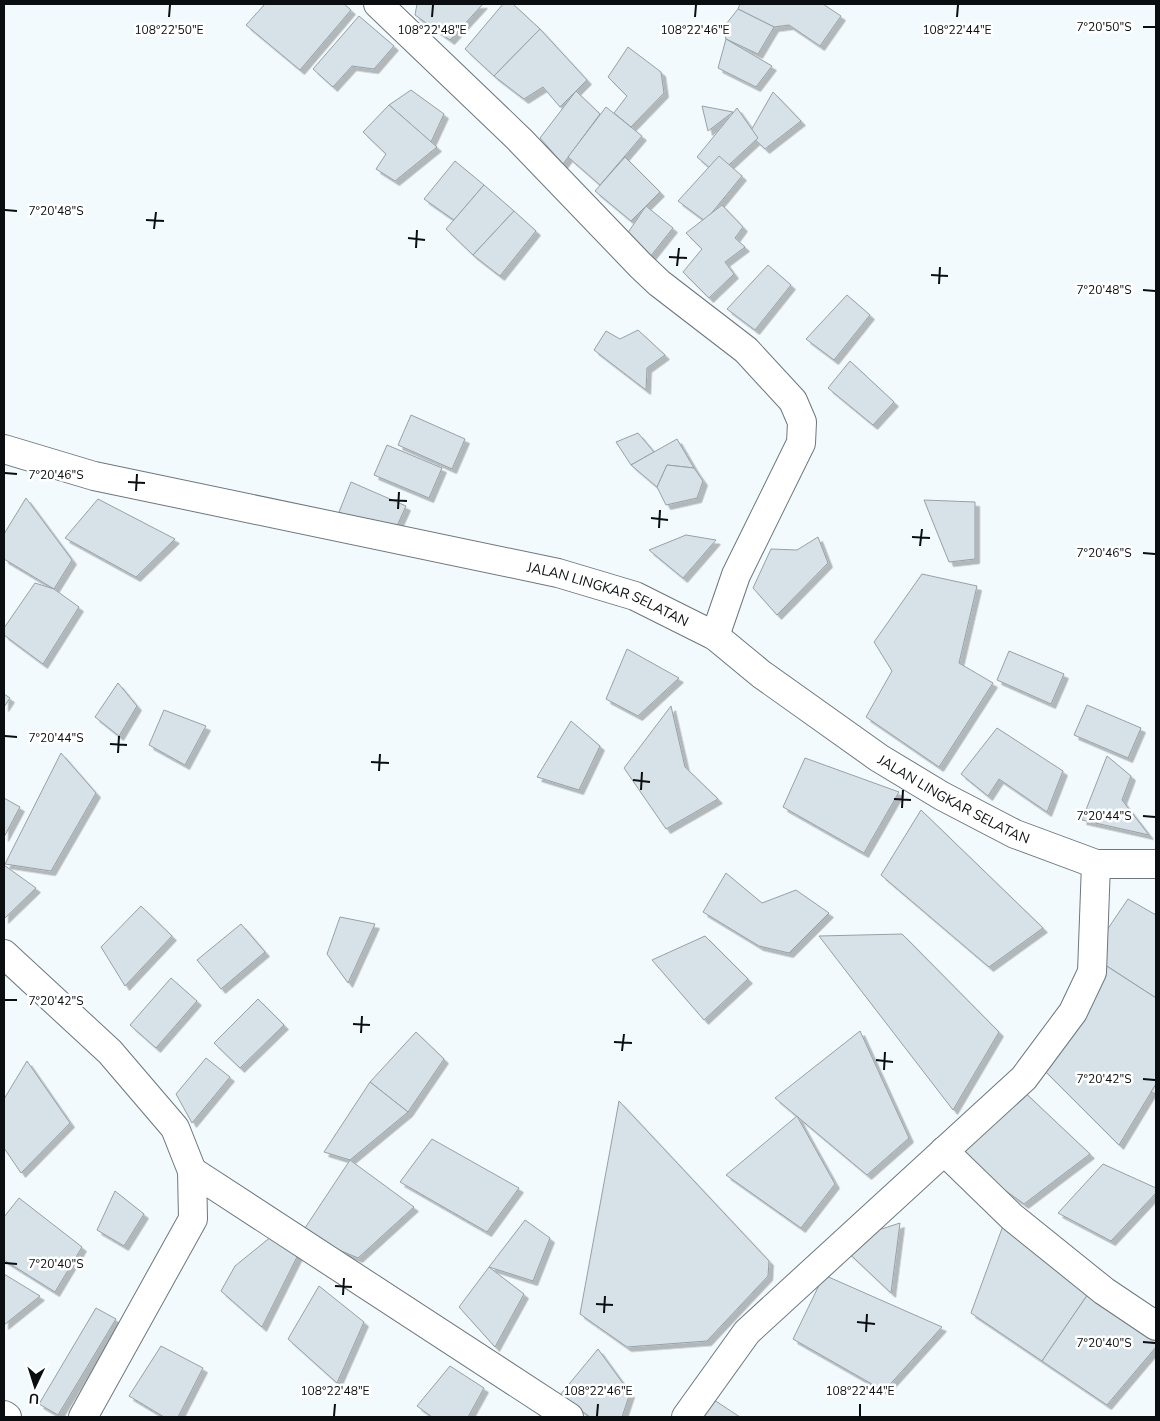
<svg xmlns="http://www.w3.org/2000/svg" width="1160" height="1421" viewBox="0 0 1160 1421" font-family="'Nunito Sans',sans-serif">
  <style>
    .building { fill: #d6e1e8; stroke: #96a0a7; filter: url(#shadow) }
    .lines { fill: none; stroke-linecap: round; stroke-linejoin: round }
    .minor-casing { stroke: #6d777d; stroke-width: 30 }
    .minor { stroke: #fff; stroke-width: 28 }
    .ticks { fill: none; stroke: #0b0e10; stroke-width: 2 }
    .labels { text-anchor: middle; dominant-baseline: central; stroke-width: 5; stroke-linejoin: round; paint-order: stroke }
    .street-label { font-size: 14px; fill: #0b0e10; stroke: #fff }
    .ticks-label { font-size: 12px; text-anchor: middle; fill: #0b0e10; stroke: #fff; stroke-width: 5; stroke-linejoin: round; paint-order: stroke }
  </style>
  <defs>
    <filter id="shadow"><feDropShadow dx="4.5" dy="4.5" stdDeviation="0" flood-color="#0004"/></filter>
  </defs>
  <rect width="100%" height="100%" fill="#f3fafe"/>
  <g class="building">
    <polygon points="265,4 344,4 351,10 300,70 246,25"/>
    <polygon points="417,4 483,4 450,40 415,15"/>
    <polygon points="503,4 513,4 540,29 494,76 465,49"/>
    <polygon points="740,4 823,4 841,16 820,46 789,25 774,27 738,9"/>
    <polygon points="738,9 774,27 758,54 726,39 723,28"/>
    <polygon points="359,16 394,46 374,69 352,66 333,87 313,69"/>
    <polygon points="540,29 587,80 560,107 543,87 524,99 494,76"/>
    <polygon points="726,39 772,66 756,87 718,68"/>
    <polygon points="628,47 661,72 664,93 631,127 614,113 627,96 608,77"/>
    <polygon points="411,90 444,114 431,142 389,105"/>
    <polygon points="576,91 600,114 563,164 540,138"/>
    <polygon points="773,92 801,121 765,149 749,134"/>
    <polygon points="389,105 437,147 395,181 376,169 386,154 363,132"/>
    <polygon points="702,106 733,112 708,131"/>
    <polygon points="606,107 642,136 600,185 568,157"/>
    <polygon points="737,108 758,138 718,175 697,157"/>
    <polygon points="719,156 742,176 705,221 678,201"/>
    <polygon points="625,157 660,192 631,221 595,191"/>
    <polygon points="455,161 484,185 454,220 424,199"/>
    <polygon points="484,185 514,211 473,255 446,229"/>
    <polygon points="722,205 743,227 735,238 745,247 725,262 734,274 709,298 683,272 702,249 686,233"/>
    <polygon points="646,206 673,228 646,262 627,234"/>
    <polygon points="514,211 536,231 500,276 473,255"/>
    <polygon points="768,265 791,285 755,330 727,309"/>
    <polygon points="847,295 870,315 834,360 806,339"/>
    <polygon points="638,330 665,355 647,368 646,390 594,350 606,331 620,339"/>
    <polygon points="850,361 894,402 873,425 828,388"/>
    <polygon points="411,415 465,439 452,469 398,445"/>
    <polygon points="638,433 654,452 631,465 616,442"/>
    <polygon points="677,439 694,468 667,465 657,487 631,465"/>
    <polygon points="387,445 442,468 429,498 374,475"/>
    <polygon points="667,465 694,468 703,481 697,498 666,505 657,487"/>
    <polygon points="351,482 406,506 393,535 339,512"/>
    <polygon points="26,498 72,560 54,589 4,559 4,534"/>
    <polygon points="98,499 175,539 136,577 65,538"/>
    <polygon points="924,500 975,502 975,559 949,562"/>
    <polygon points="686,535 716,540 683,578 649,550"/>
    <polygon points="818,537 828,563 777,615 753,588 771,549 797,550"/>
    <polygon points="922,574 977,586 959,663 993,683 939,767 866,717 892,671 874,642"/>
    <polygon points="35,583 54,589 79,607 43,664 4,635 4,628"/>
    <polygon points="627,649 679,678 638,716 606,699"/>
    <polygon points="1009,651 1064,674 1051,704 997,680"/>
    <polygon points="118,683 137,706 119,736 95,717"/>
    <polygon points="4,694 10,698 4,707"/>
    <polygon points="1087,705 1141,728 1128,758 1074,735"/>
    <polygon points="671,706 685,767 718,799 666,829 624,768"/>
    <polygon points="164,710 206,726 185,765 149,745"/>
    <polygon points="571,721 600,746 579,790 537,777"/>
    <polygon points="997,728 1063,771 1047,812 999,779 988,796 961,774"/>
    <polygon points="61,753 96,793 51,871 5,864"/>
    <polygon points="1107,756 1131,776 1122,800 1149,835 1082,820"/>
    <polygon points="805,758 899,792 864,853 783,807"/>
    <polygon points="4,798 20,807 4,837"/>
    <polygon points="921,810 1043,928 989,967 881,875"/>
    <polygon points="4,865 36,888 4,919"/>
    <polygon points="726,873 762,903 796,890 829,913 789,953 759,946 703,912"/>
    <polygon points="1128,899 1156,915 1156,998 1090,955"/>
    <polygon points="141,906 172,936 125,986 101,947"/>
    <polygon points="340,917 375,924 348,983 327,954"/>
    <polygon points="241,924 265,952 221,989 197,960"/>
    <polygon points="902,934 999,1032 953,1110 819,936"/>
    <polygon points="705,936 748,979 704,1020 652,960"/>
    <polygon points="1102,963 1156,998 1156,1084 1119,1145 1033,1059"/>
    <polygon points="171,978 197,1001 156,1048 130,1025"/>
    <polygon points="258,999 284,1025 240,1068 214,1043"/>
    <polygon points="860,1031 909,1138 867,1175 775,1098"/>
    <polygon points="416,1032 444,1059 408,1112 370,1082"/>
    <polygon points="206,1058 230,1077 192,1123 176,1094"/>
    <polygon points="27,1061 70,1123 21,1173 4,1148 4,1099"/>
    <polygon points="370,1082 408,1112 350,1160 324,1152"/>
    <polygon points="1156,1084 1156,1094 1151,1092"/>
    <polygon points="1019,1087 1090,1154 1024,1204 952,1152"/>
    <polygon points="619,1101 769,1261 768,1276 707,1341 627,1347 580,1314"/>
    <polygon points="797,1116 835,1184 801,1228 726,1175"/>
    <polygon points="432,1139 519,1188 487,1232 400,1182"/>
    <polygon points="350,1160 414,1207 358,1258 301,1234"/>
    <polygon points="1103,1164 1156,1188 1156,1193 1111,1241 1058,1213"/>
    <polygon points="115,1191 144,1214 124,1246 97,1230"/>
    <polygon points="19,1198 82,1247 55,1292 4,1260 4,1217"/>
    <polygon points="525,1220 550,1238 533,1281 489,1267"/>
    <polygon points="900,1223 891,1293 838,1243"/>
    <polygon points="1004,1223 1097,1281 1042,1361 971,1313"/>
    <polygon points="272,1236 299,1253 262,1327 221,1291 235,1266"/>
    <polygon points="489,1267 524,1294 495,1347 459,1307"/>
    <polygon points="4,1274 40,1296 4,1325"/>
    <polygon points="824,1275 942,1327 884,1391 793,1339"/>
    <polygon points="1097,1281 1156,1319 1156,1347 1107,1405 1042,1361"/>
    <polygon points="319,1286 364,1322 337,1383 288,1339"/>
    <polygon points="96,1308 116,1319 58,1415 39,1404"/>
    <polygon points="161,1346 203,1368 178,1417 164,1417 129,1396"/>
    <polygon points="598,1349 630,1393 622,1417 590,1417 560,1395"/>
    <polygon points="450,1366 484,1388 468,1417 432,1417 417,1406"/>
    <polygon points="708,1396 740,1417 695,1417"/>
  </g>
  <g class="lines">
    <defs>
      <g id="minor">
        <polyline points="378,4 519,139 641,266 659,283 746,350 793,401 802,422 801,443 736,575 715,636"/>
        <path id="s1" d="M4 449 94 476 558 573 635 596 715 636 761 674 879 758 942 796 1015 834 1096 864H1156"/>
        <polyline points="4,954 110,1052 175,1128 192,1171 193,1219 83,1417"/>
        <polyline points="944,1151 1012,1217 1104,1291 1156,1326"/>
        <polyline points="192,1171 569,1417"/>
        <polyline points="4,1415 7,1417"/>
        <polyline points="686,1417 747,1332 1024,1078 1073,1012 1092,972 1096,864"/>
      </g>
    </defs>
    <use href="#minor" class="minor-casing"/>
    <use href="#minor" class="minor"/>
  </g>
  <path class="ticks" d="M169 17 170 5M432 17 433 5M695 17 696 5M957 17 958 5M1143 27H1155M5 210 17 211M146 220 164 221M154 229 156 212M408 238 425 240M416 248 417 230M669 257 687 258M677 266 679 248M931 275 948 276M939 284 940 267M1143 290 1155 291M5 473 17 474M128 482 145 483M136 491 137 474M389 500 407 501M398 509 399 492M651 518 668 520M659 528 660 510M912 537 930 538M920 546 922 529M1143 553 1155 554M5 736 17 737M110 744 127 745M118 753 119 736M371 762 389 763M379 771 380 754M633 780 650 782M641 790 642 772M894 799 911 800M902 808 903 790M1143 816 1155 817M5 1000H17M353 1024 370 1025M361 1033 362 1016M614 1042 632 1043M622 1051 624 1034M876 1060 893 1062M884 1070 885 1052M1143 1079 1155 1080M5 1263 17 1264M335 1286 352 1287M343 1295 344 1278M596 1304 613 1305M604 1313 605 1296M857 1322 875 1324M866 1332 867 1314M1143 1342 1155 1343M334 1416 335 1404M597 1416 598 1404M860 1416V1404"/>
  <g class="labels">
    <g class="street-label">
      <text stroke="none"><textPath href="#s1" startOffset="622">JALAN LINGKAR SELATAN</textPath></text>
      <text stroke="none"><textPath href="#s1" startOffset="1028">JALAN LINGKAR SELATAN</textPath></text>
    </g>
  </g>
  <g class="ticks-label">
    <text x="1104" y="31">7°20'50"S</text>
    <text x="169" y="34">108°22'50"E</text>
    <text x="432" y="34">108°22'48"E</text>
    <text x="695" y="34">108°22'46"E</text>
    <text x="957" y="34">108°22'44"E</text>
    <text x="56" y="215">7°20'48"S</text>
    <text x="1104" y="294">7°20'48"S</text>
    <text x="56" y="479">7°20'46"S</text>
    <text x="1104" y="557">7°20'46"S</text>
    <text x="56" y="742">7°20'44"S</text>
    <text x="1104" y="820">7°20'44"S</text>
    <text x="56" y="1005">7°20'42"S</text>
    <text x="1104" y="1083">7°20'42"S</text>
    <text x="56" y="1268">7°20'40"S</text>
    <text x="1104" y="1347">7°20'40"S</text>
    <text x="335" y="1395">108°22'48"E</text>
    <text x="598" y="1395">108°22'46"E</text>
    <text x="860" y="1395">108°22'44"E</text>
  </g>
  <rect width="1160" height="1421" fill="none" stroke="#0b0e10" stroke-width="10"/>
  <g transform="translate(35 1386) rotate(184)" stroke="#ffffff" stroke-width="4" paint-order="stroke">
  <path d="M0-4L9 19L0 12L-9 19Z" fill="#0b0e10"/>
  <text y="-8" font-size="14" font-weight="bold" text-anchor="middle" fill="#0b0e10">U</text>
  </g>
</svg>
